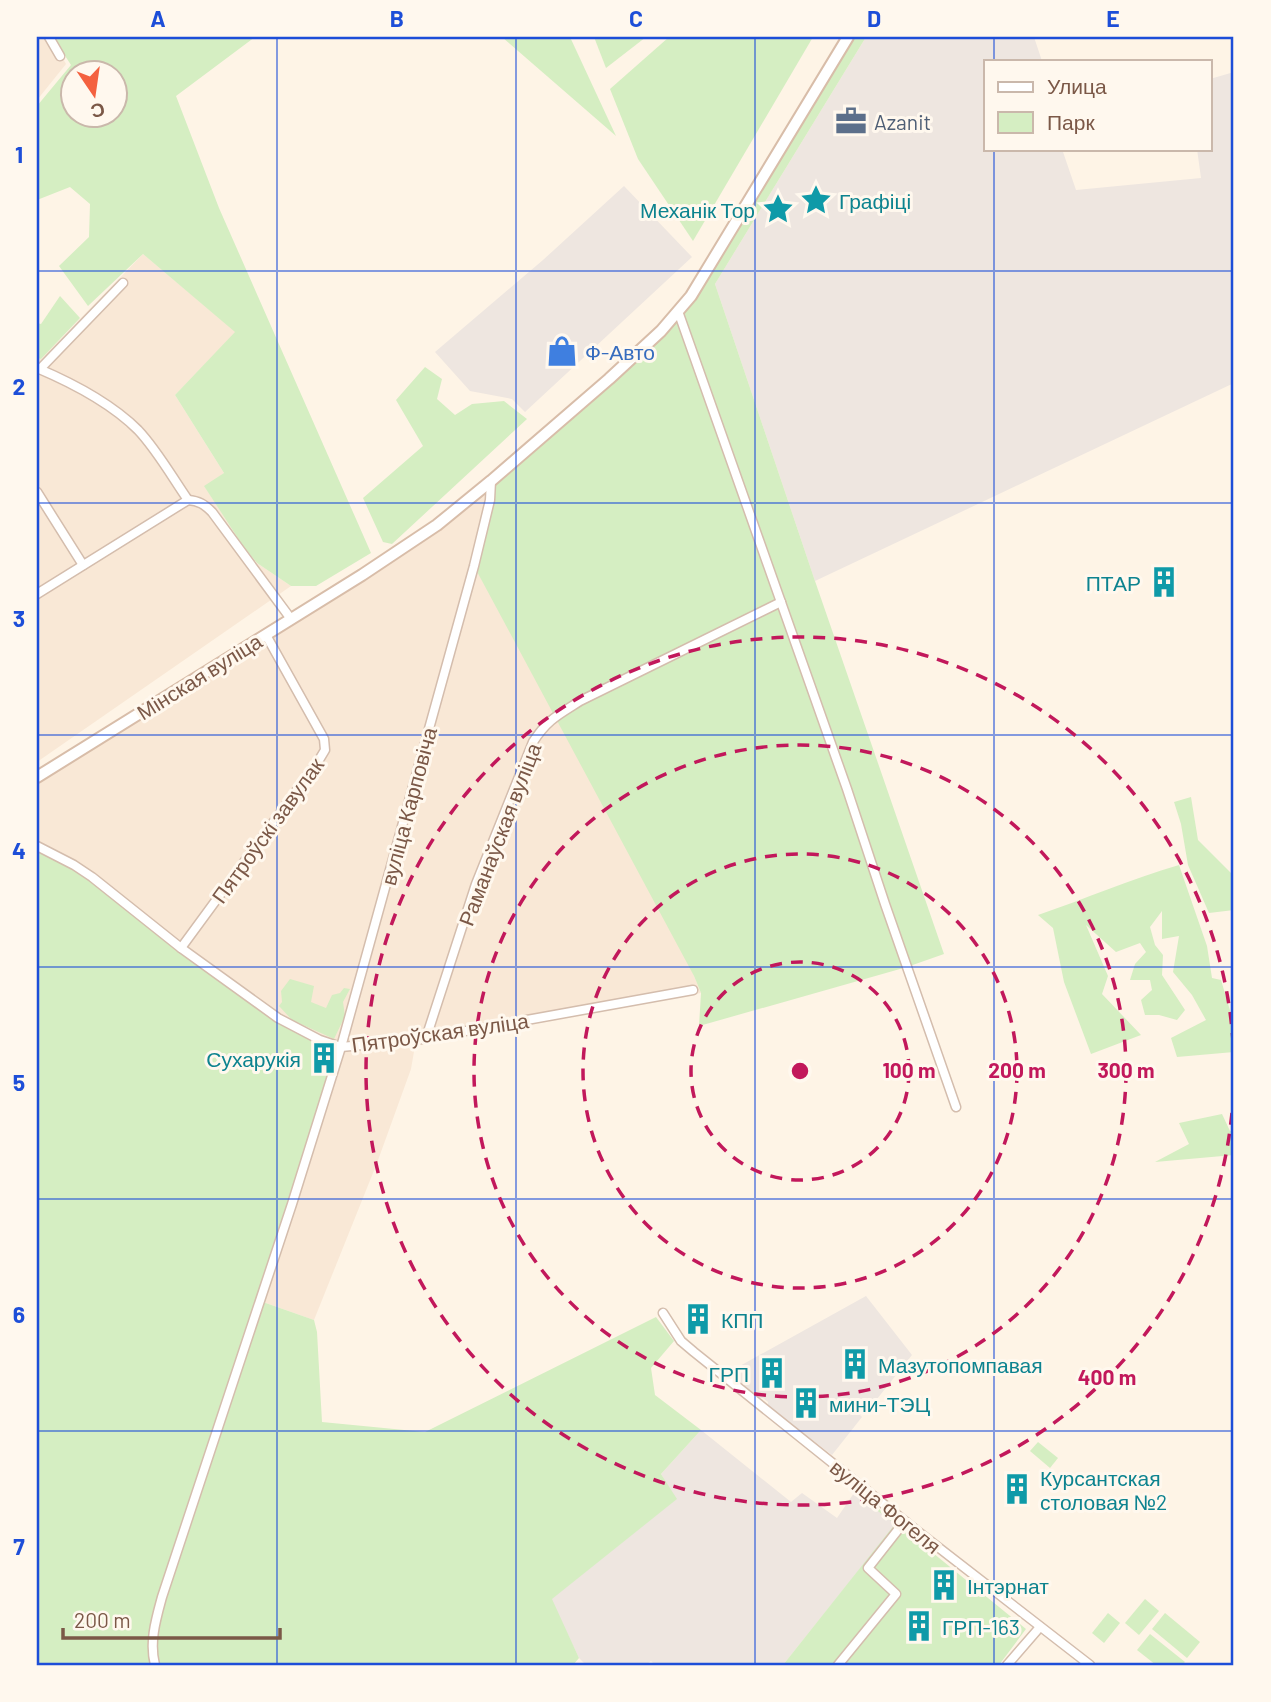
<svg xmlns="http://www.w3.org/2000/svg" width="1271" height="1702" viewBox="0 0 1271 1702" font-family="Barlow,sans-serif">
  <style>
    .residential { fill: #f9e8d6 }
    .industrial { fill: #eee6e0 }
    .green { fill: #d5eec2; fill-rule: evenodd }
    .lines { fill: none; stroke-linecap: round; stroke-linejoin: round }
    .street-casing { stroke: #d4bdad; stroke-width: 11 }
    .secondary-casing { stroke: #d8bda9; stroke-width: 14 }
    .street { stroke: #fff; stroke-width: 8 }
    .secondary { stroke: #fff; stroke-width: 10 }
    .grid { fill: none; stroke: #1d4ed8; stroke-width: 2; stroke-opacity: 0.55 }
    .ring { fill: none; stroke: #c2185b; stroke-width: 3.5; stroke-dasharray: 12 9 }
    .labels { text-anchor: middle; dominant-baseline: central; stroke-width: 6; stroke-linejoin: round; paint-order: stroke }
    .service-label { font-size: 21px; fill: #4e5e75; stroke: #fff8ee; text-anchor: start }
    .culture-label { font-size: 21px; fill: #0d838f; stroke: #fff8ee; text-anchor: start }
    .shop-label { font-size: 21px; fill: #366cbe; stroke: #fff8ee; text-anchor: start }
    .street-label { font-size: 21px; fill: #7b5847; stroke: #fff8ee }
    .centre { fill: #c2185b; stroke: #fff8ee; stroke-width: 3.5 }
    .ring-label { font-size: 21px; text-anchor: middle; font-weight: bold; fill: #c2185b; stroke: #fff8ee; stroke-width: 6; stroke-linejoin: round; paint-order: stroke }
    .neatline { fill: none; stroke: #1d4ed8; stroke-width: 2.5 }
    .grid-label { font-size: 23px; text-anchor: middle; font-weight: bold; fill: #1d4ed8 }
  </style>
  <rect width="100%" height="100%" fill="#fef4e6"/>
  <g class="residential">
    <polygon points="37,37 51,37 66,64 37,100"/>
    <polygon points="143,254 236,332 175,395 224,473 205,487 243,546 257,563 291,586 37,762 37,358 41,359"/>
    <polygon points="491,481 701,993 416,1040 411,1069 377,1163 314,1320 260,1301 303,1032 37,846 37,777 386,559"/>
  </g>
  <g class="industrial">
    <polygon points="866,37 1034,37 1042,61 986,61 986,149 1062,149 1076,190 1201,178 1197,149 1210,149 1210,79 1234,72 1234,383 815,581 715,284"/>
    <polygon points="624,186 692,257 525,412 512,399 470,391 435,352 543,260"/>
    <polygon points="866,1296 912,1355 877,1399 873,1399 870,1402 860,1415 862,1417 832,1455 768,1406 768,1402 763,1398 759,1398 729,1372"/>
    <polygon points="701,1430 791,1502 802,1493 837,1518 854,1493 896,1524 783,1665 655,1665 651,1661 646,1665 586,1665 579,1658 551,1599 676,1499 661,1474"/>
  </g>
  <g class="green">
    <path d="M53 37H255L176 96 219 208 371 553 316 586H291L257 563 243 546 204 486 224 473 175 395 235 332 143 254 88 306 59 266 89 237 90 204 70 187 37 200V106L71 65ZM74 74H116V116H74Z"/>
    <polygon points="502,37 570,37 616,136"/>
    <polygon points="594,37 646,37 606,68"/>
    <polygon points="669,37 813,37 693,241 638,159 610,89"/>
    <polygon points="848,37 866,37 715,284 815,581 944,954 907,967 699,1026 701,993 694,976 474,566 491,481 609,379 691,296"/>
    <polygon points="60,296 80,318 41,359 37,358 37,323 41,324"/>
    <polygon points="425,367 442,379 437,399 455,415 472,404 504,401 527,419 392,544 383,542 363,498 423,446 396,400"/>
    <polygon points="1191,797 1198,840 1234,876 1234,910 1209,913 1188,865 1181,824 1174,802"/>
    <polygon points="37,846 74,865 278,1018 341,1047 260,1301 314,1320 317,1332 322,1422 425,1432 656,1317 674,1341 651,1368 655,1395 701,1430 661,1474 677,1499 552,1599 579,1658 573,1665 37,1665"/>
    <path d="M1179 865 1207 946 1212 978 1221 980 1234 1024V1052L1177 1057 1171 1038 1206 1020 1192 995 1173 972 1179 936 1162 939V911L1150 927 1155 945 1163 955 1162 975 1185 1010 1177 1020 1159 1015H1145L1141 1000 1152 990 1150 980H1130L1135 964 1146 952 1140 943 1116 952 1086 925 1108 976 1102 994 1141 1035 1091 1054 1064 982 1053 928 1038 915C1085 899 1131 879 1179 865Z"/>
    <polygon points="290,979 314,986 311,1002 326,1008 332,995 340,993 344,988 350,989 343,1002 345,1016 334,1039 292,1020 279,1006 282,1002 281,991"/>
    <polygon points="1222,1114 1230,1131 1234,1130 1234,1155 1155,1162 1189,1144 1179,1123"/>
    <polygon points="1038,1442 1058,1458 1050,1468 1030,1451"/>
    <polygon points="856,1490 1026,1629 999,1665 783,1665 895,1524 854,1493"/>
    <polygon points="1145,1599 1159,1611 1139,1635 1125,1623"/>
    <polygon points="1108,1613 1120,1623 1104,1643 1092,1633"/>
    <polygon points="1165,1613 1200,1642 1187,1658 1152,1629"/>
    <polygon points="1150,1634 1185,1662 1182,1665 1156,1665 1137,1650"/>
  </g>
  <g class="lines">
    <defs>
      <g id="street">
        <polyline points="49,37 60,56"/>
        <polyline points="678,311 847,789 885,904 956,1107"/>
        <path d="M37 368C70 382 112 404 138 430 157 450 172 477 188 500"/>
        <polyline points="40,369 123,283"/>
        <polyline points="37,492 83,565"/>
        <path d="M188 500C199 501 204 504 212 512L291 619"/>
        <polyline points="37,594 188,500"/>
        <polyline points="37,846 74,865 92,877 181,948 278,1018 320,1040 341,1047 416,1040 693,990"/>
        <polyline points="181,948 319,760 325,750 324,739 266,635"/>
        <path d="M426 1038 476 884 533 742C547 720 558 715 580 701L781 602"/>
        <polyline points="663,1313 681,1341 694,1352 916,1530 1090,1665"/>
        <path d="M155 1665C149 1642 156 1619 162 1597L292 1204 341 1047 474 566 490 500 491 481"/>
        <polyline points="838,1665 896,1594 868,1568 901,1526 906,1522"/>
        <polyline points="1007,1665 1040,1627"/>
      </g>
      <polyline id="secondary" points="37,777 362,575 437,525 491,481 609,379 661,331 691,296 848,37"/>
    </defs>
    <use href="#street" class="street-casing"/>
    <use href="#secondary" class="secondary-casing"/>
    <use href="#street" class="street"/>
    <use href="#secondary" class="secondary"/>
  </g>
  <path class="grid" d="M277 37V1665M516 37V1665M755 37V1665M994 37V61M994 149V1665M37 271H1234M37 503H1234M37 735H1234M37 967H1234M37 1199H1234M37 1431H1234"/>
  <g class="ring">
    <circle cx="800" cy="1071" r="109"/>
    <circle cx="800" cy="1071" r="217"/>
    <circle cx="800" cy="1071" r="326"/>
    <circle cx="800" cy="1071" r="434"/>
  </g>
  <defs>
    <symbol id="office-bare" viewBox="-9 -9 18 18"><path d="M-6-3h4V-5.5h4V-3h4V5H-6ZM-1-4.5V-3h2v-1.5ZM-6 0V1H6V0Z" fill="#5c6f8a" stroke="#fff8ee" stroke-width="2.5" paint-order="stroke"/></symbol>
    <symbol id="sight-bare" viewBox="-9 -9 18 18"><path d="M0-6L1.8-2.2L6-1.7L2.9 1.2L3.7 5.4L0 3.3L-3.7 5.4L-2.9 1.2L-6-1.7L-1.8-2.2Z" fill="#0f9aa8" stroke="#fff8ee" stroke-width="2.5" paint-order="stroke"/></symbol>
    <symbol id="shop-bare" viewBox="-9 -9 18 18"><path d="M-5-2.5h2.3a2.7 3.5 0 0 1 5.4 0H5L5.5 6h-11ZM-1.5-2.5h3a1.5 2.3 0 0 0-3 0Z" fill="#3f7fe0" stroke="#fff8ee" stroke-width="2.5" paint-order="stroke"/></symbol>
    <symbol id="building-bare" viewBox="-9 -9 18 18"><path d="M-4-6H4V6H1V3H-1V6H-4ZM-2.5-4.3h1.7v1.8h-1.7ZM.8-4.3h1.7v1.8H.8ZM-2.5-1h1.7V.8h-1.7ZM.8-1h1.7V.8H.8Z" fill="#0f9aa8" stroke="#fff8ee" stroke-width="2.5" paint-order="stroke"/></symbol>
  </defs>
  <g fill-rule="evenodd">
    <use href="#office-bare" x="829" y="99" width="44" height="44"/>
    <use href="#sight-bare" x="794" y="178" width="44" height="44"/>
    <use href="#sight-bare" x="756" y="187" width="44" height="44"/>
    <use href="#shop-bare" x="540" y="329" width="44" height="44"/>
    <use href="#building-bare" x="1142" y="560" width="44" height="44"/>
    <use href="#building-bare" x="302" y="1036" width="44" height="44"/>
    <use href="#building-bare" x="676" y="1297" width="44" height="44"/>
    <use href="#building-bare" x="833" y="1342" width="44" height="44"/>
    <use href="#building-bare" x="750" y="1351" width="44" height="44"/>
    <use href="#building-bare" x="784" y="1381" width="44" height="44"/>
    <use href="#building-bare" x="995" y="1467" width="44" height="44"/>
    <use href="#building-bare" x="922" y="1563" width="44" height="44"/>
    <use href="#building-bare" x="897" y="1604" width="44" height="44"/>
  </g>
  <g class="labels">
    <g class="service-label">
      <text x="874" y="121">Azanit</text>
    </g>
    <g class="culture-label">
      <text x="839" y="200">Графіці</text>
      <text x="755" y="209" text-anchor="end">Механік Тор</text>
      <text x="1141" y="582" text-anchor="end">ПТАР</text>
      <text x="301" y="1058" text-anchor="end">Сухарукія</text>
      <text x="721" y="1319">КПП</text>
      <text x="878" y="1364">Мазутопомпавая</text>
      <text x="749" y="1373" text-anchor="end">ГРП</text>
      <text x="829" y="1403">мини-ТЭЦ</text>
      <text x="1040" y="1477">Курсантская<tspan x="1040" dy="24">столовая №2</tspan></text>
      <text x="967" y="1585">Інтэрнат</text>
      <text x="942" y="1626">ГРП-163</text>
    </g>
    <g class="shop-label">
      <text x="585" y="351">Ф-Авто</text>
    </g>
    <g class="street-label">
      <text transform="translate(199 676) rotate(-32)">Мінская вуліца</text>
      <text transform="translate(408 806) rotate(-75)">вуліца Карповіча</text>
      <text transform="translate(267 830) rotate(-54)">Пятроўскі завулак</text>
      <text transform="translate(499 834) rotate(-69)">Раманаўская вуліца</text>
      <text transform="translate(440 1032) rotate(-8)">Пятроўская вуліца</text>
      <text transform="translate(886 1506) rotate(39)">вуліца Фогеля</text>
    </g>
  </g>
  <circle cx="800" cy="1071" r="10" class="centre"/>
  <g class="ring-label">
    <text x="909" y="1078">100 m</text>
    <text x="1017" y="1078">200 m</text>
    <text x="1126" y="1078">300 m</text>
    <text x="1107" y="1385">400 m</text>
  </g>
  <rect width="1271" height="1702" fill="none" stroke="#fff8ee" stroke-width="77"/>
  <rect x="984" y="60" width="228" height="91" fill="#fff8ee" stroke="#cab8ab" stroke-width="2"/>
  <rect x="998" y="82" width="35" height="10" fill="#ffffff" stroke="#cab8ab" stroke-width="2"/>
  <text x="1047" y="94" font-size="21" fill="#7b5847">Улица</text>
  <rect x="998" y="112" width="35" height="21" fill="#d5eec2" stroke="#cab8ab" stroke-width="2"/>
  <text x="1047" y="130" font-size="21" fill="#7b5847">Парк</text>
  <g transform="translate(94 94) rotate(167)"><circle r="33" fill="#fff8ee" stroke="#cab8ab" stroke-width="2"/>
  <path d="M0-5L12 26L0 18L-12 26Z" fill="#f4613f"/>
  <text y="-10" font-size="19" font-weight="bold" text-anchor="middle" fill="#7b5847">С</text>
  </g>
  <path d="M63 1628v10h217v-10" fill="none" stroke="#7b5847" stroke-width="3.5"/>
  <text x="74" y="1628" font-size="21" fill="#7b5847" stroke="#fff8ee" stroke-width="5" paint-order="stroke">200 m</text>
  <rect x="38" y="38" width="1194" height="1626" class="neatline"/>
  <g class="grid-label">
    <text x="158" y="27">A</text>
    <text x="397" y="27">B</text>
    <text x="636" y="27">C</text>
    <text x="874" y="27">D</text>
    <text x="1113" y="27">E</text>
    <text x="19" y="163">1</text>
    <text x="19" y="395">2</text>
    <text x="19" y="627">3</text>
    <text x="19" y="859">4</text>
    <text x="19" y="1091">5</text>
    <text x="19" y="1323">6</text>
    <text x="19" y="1555">7</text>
  </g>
</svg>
